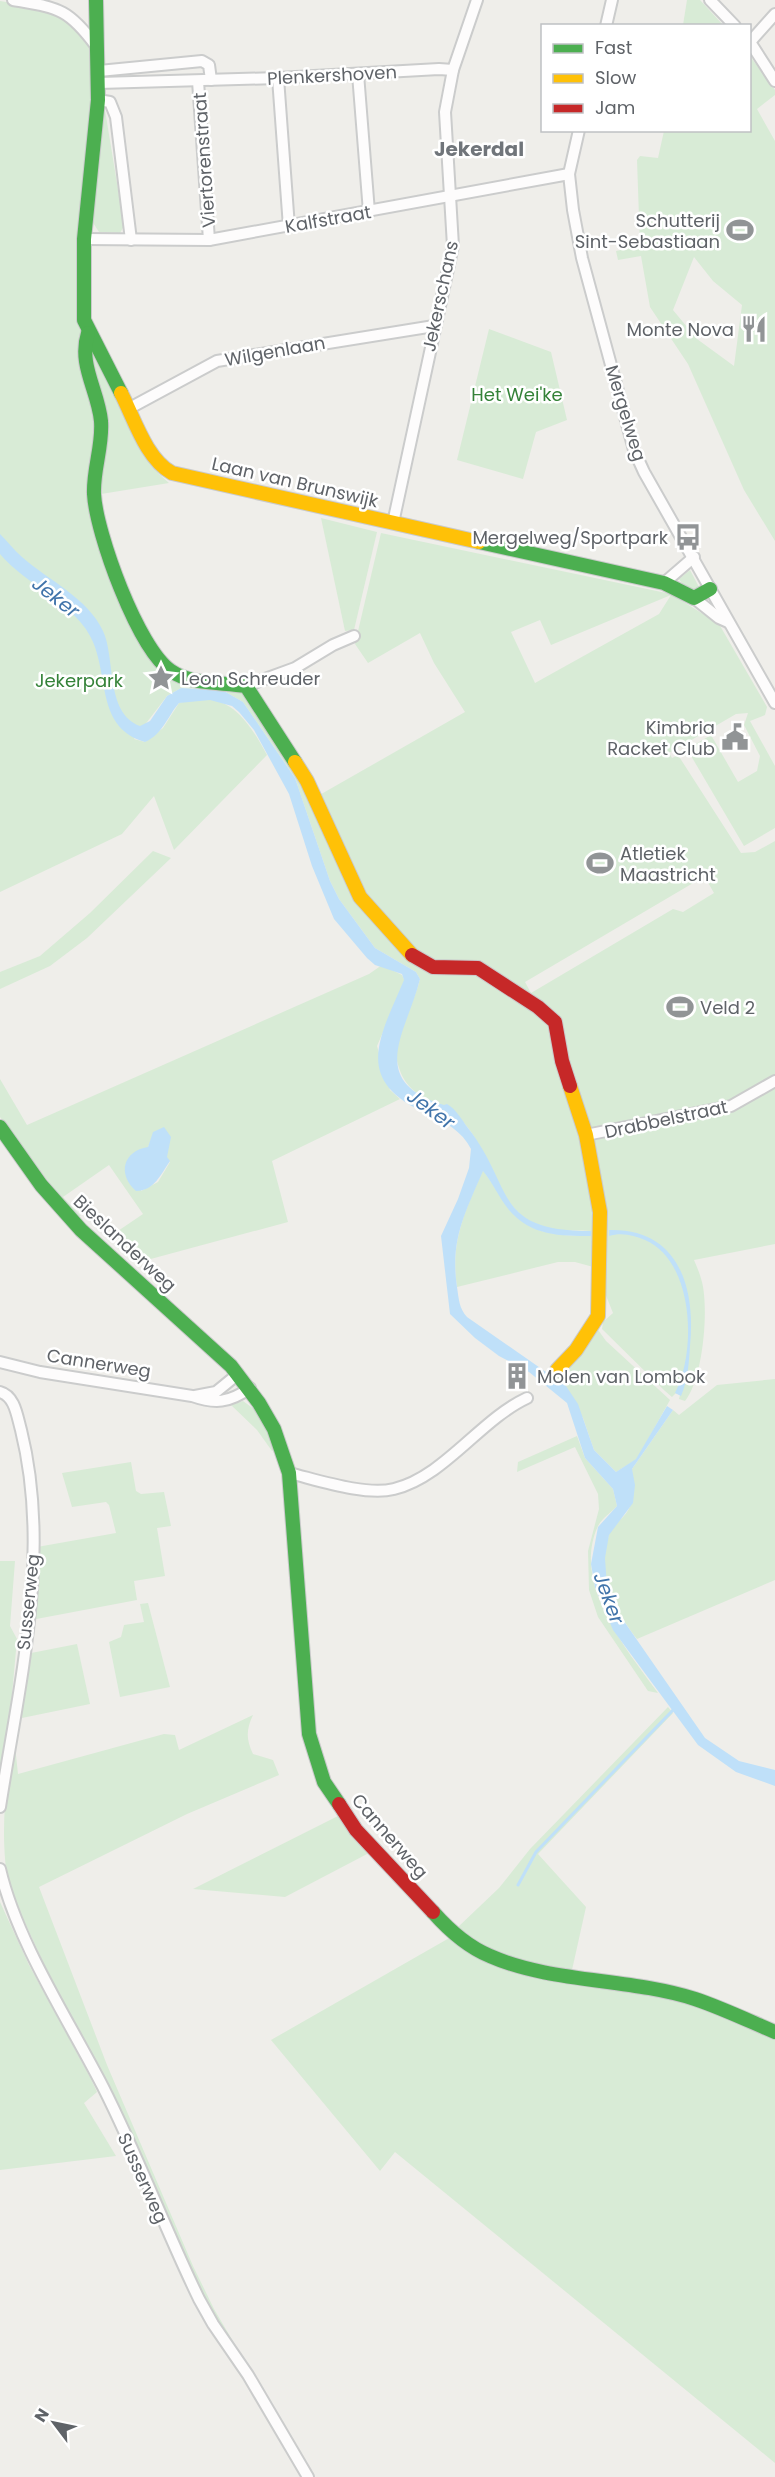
<svg xmlns="http://www.w3.org/2000/svg" width="775" height="2477" viewBox="0 0 775 2477" font-family="Poppins,sans-serif">
  <style>
    .green { fill: #d8ebd6; fill-rule: evenodd }
    .water { fill: #bfe0f9 }
    .lines { fill: none; stroke-linecap: round; stroke-linejoin: round }
    .stream { stroke: #bfe0f9; stroke-width: 3 }
    .street-casing { stroke: #cbcccc; stroke-width: 14 }
    .fast-casing { stroke: #cacacb; stroke-width: 16 }
    .slow-casing { stroke: #cacacb; stroke-width: 16 }
    .jam-casing { stroke: #cacacb; stroke-width: 16 }
    .street { stroke: #fdfcfc; stroke-width: 10 }
    .fast { stroke: #4caf50; stroke-width: 14 }
    .slow { stroke: #ffc107; stroke-width: 14 }
    .jam { stroke: #c62828; stroke-width: 14 }
    .labels { text-anchor: middle; dominant-baseline: central; stroke-width: 5; stroke-linejoin: round; paint-order: stroke }
    .street-label { font-size: 18px; fill: #5f6368; stroke: #fff }
    .poi-label { font-size: 18px; fill: #5f6368; stroke: #fff; text-anchor: end }
    .park-label { font-size: 18px; fill: #348238; stroke: #fff }
    .neighbourhood-label { font-size: 20px; font-weight: bold; fill: #70757a; stroke: #fff }
    .water-label { font-size: 20px; font-style: italic; fill: #4174aa; stroke: #fff }
  </style>
  <rect width="100%" height="100%" fill="#efeeea"/>
  <g class="green">
    <polygon points="687,0 700,0 723,25 683,25"/>
    <path d="M0 1 43 8 62 15 86 40 90 52 92 85 79 325 82 335 159 474 169 483 95 495 120 576 163 663 241 689 301 774 352 890 411 959 473 970 549 1019 595 1196 597 1268 575 1262H558L457 1287C450 1242 465 1211 483 1170 520 1223 522 1236 591 1236V1231C568 1230 545 1233 525 1218 494 1195 489 1151 464 1123 440 1094 408 1106 397 1061 392 1042 415 1001 420 979L416 972 375 948 339 899 330 881 295 778 243 702 224 691 181 688 167 696 134 739 145 742 163 728 179 703C226 687 247 718 267 755L174 850 154 796 122 834 0 892Z"/>
    <path d="M750 56 775 90V95L757 109 775 141V541L744 490 688 364 650 307 641 256 618 260 616 251 640 246 637 160 640 156 658 158 664 131 750 130ZM694 257 713 281 742 305 734 366 697 339 673 310Z"/>
    <polygon points="104,104 124,226 120,233 99,232 92,221"/>
    <polygon points="489,329 551,352 567,420 536,432 523,479 457,460"/>
    <polygon points="321,518 377,532 354,630 345,631"/>
    <path d="M381 533 671 594 719 624 767 707 765 715 750 721 775 766V828L744 846 687 749 711 735 738 782 757 771 760 756 744 725 748 713 736 714 669 753 672 758 678 755 741 853 755 852 775 841V1078L735 1101 594 1129 589 1127 561 1034 483 968 430 964 364 899 316 797 465 712 434 663 420 633 368 663 355 644ZM671 595 659 614 535 683 511 632 540 620 551 645ZM702 872 714 893 683 912 673 909 531 993 525 982 700 879 699 876Z"/>
    <polygon points="690,570 700,589 694,591 683,585 679,579"/>
    <polygon points="153,851 171,858 87,938 50,966 0,989 0,972 40,956 90,913"/>
    <path d="M382 965 402 975 405 981 377 1046 390 1090 400 1099 272 1161 288 1222 147 1260 112 1235 143 1214 109 1165 63 1197 81 1216 75 1217 0 1117V1079L27 1125 369 974ZM151 1140 170 1162 158 1182 141 1191 148 1147Z"/>
    <path d="M775 1084V1244L694 1260C697 1267 700 1274 702 1282 709 1310 703 1379 685 1401L679 1399 680 1395 676 1393 672 1397 665 1391 602 1329 603 1322 613 1313 603 1288 593 1140 720 1113Z"/>
    <polygon points="596,1327 606,1341 670,1400 637,1459 616,1472 594,1450 583,1418 556,1377"/>
    <path d="M775 1379V1580L637 1639C614 1609 596 1574 609 1535 611 1527 617 1523 623 1517 637 1502 632 1488 632 1469L673 1410 679 1415 717 1385Z"/>
    <polygon points="243,1401 258,1412 275,1449 272,1451 257,1430 231,1405"/>
    <path d="M577 1436 585 1458 613 1489 617 1506C611 1513 603 1517 598 1526 571 1584 627 1650 658 1693L648 1691 598 1617 589 1590 588 1551 599 1509 598 1494 575 1447 517 1472 518 1462Z"/>
    <polygon points="131,1462 136,1491 141,1494 164,1492 171,1526 157,1528 165,1576 134,1581 137,1600 31,1620 37,1547 116,1533 109,1505 106,1502 72,1507 62,1473"/>
    <polygon points="0,1561 15,1561 10,1626 17,1639 11,1706 0,1776"/>
    <polygon points="148,1603 170,1687 120,1697 109,1642 121,1637 124,1625 144,1622 140,1604"/>
    <polygon points="77,1644 90,1704 17,1719 26,1654"/>
    <polygon points="668,1707 673,1713 538,1854 586,1907 572,1970 500,1956 457,1928 499,1888 530,1849"/>
    <path d="M253 1715C246 1730 246 1739 253 1754L273 1760 279 1775 187 1814 39 1887 107 2065 193 2266 214 2309 275 2413 207 2318 8 1886C0 1828 5 1794 14 1737L18 1774 164 1734 175 1735 179 1750Z"/>
    <polygon points="338,1816 369,1853 285,1897 193,1889"/>
    <polygon points="0,1902 29,1965 90,2077 97,2092 84,2103 116,2156 0,2170"/>
    <polygon points="451,1937 573,1981 697,2003 775,2038 775,2463 395,2152 380,2171 271,2040"/>
  </g>
  <g class="water">
    <path d="M0 534C7 541 14 550 22 557 48 580 88 598 103 631 116 659 105 713 140 726L150 721 167 696 181 688 224 691 243 702 295 778 330 881 339 899 375 948 416 972 420 979C407 1032 365 1081 444 1105L447 1104C456 1109 462 1120 468 1128 515 1188 492 1231 591 1231V1236C560 1236 531 1236 509 1210 499 1198 493 1183 483 1171 465 1213 450 1240 457 1287 459 1300 459 1308 467 1317L566 1386 578 1404 594 1450 616 1472 636 1459 667 1406 673 1410 632 1469 635 1485 633 1503 609 1535 605 1558 607 1587 619 1614 705 1738 739 1761 775 1770V1786L736 1772 698 1745 613 1630 595 1587 591 1564 598 1527 617 1506 613 1489 585 1458 567 1403 529 1372 499 1356 475 1338 450 1314 441 1236 458 1199 469 1168 471 1149C462 1131 445 1122 428 1114 352 1081 379 1039 404 980L402 974 375 965 367 958 334 919 312 866 289 794 254 730 239 712 232 706 210 700 179 703C167 717 163 734 145 742 97 728 109 680 93 642 78 605 26 585 0 554Z"/>
    <path d="M164 1127 171 1137 167 1157 170 1161C161 1174 154 1191 136 1191 117 1174 123 1151 148 1147L153 1132Z"/>
    <path d="M609 1230C678 1228 696 1287 690 1346 689 1362 688 1380 681 1396L675 1393C697 1351 694 1261 645 1240 634 1235 621 1232 609 1236Z"/>
  </g>
  <g class="lines">
    <polyline class="stream" points="518,1885 536,1852 673,1710"/>
    <defs>
      <g id="street">
        <path d="M13 0C58 8 68 8 96 46"/>
        <polyline points="710,0 735,26"/>
        <polyline points="606,26 612,0"/>
        <polyline points="750,42 775,81"/>
        <polyline points="750,42 775,14"/>
        <polyline points="99,71 202,61 209,65 211,80"/>
        <polyline points="358,74 369,212"/>
        <polyline points="278,78 289,227"/>
        <polyline points="198,81 209,240"/>
        <polyline points="99,83 278,78 439,69 453,70"/>
        <polyline points="98,100 110,102 116,117 131,240"/>
        <polyline points="579,130 569,174 573,210 582,258 634,450 644,472 775,703"/>
        <polyline points="84,239 209,240 569,174"/>
        <polyline points="128,409 217,361 434,326"/>
        <polyline points="393,523 453,246 445,112 453,70 477,0"/>
        <polyline points="664,583 694,557"/>
        <polyline points="694,598 719,618 728,622"/>
        <polyline points="246,686 295,668 333,645 354,636"/>
        <polyline points="586,1135 731,1106 775,1081"/>
        <path d="M0 1362 40 1372 192 1396C215 1404 229 1403 250 1388"/>
        <path d="M0 1392C15 1396 17 1416 21 1430 52 1554 19 1684 0 1807"/>
        <polyline points="195,1396 216,1392 238,1374"/>
        <path d="M289 1473C318 1480 365 1496 394 1489 444 1477 480 1420 527 1398"/>
        <path d="M0 1869C17 1942 68 2019 103 2087 138 2156 165 2229 199 2299L213 2324 248 2375 308 2477"/>
      </g>
      <g id="fast">
        <polyline points="96,0 98,100 84,239 84,320 121,393"/>
        <path d="M88 333C78 365 98 390 101 421 103 446 93 469 94 494 96 533 138 649 171 671 191 685 222 682 246 686L295 762"/>
        <polyline points="479,542 664,583 694,598 710,589"/>
        <polyline points="0,1127 41,1185 81,1230 231,1366 259,1403 274,1429 289,1473 309,1734 324,1782 339,1804"/>
        <path d="M433 1912C448 1929 468 1947 490 1956 551 1983 630 1978 695 1999 722 2008 749 2021 775 2032"/>
      </g>
      <g id="slow">
        <path d="M121 393C134 418 146 459 172 473L479 542"/>
        <polyline points="295,762 307,781 360,897 412,955"/>
        <polyline points="557,1370 576,1350 598,1316 600,1212 586,1135 570,1086"/>
      </g>
      <g id="jam">
        <polyline points="412,955 433,967 478,968 538,1007 555,1022 562,1061 570,1086"/>
        <polyline points="339,1804 356,1830 433,1912"/>
      </g>
    </defs>
    <use href="#street" class="street-casing"/>
    <use href="#fast" class="fast-casing"/>
    <use href="#slow" class="slow-casing"/>
    <use href="#jam" class="jam-casing"/>
    <use href="#street" class="street"/>
    <use href="#fast" class="fast"/>
    <use href="#slow" class="slow"/>
    <use href="#jam" class="jam"/>
  </g>
  <defs>
    <symbol id="stadium-bare" viewBox="-9 -9 18 18"><path d="M0-5a6.5 5 0 1 0 0 10a6.5 5 0 1 0 0-10ZM-3.5-1.8h7v3.6h-7Z" fill="#919496" stroke="#fff" stroke-width="2.5" paint-order="stroke"/></symbol>
    <symbol id="restaurant-bare" viewBox="-9 -9 18 18"><path d="M-5-6h1v4h1v-4h1v4h1v-4h1v5L-1.5 .5V6h-2V.5L-5-1ZM5-6V6H3V1.5H1.5Q1.5-4 5-6Z" fill="#919496" stroke="#fff" stroke-width="2.5" paint-order="stroke"/></symbol>
    <symbol id="bus-bare" viewBox="-9 -9 18 18"><path d="M-5-6H5V4H4V6H2V4H-2V6H-4V4H-5ZM-3.5-4V0h7V-4ZM-3.5 1.2v1.5H-2V1.2ZM2 1.2v1.5H3.5V1.2Z" fill="#919496" stroke="#fff" stroke-width="2.5" paint-order="stroke"/></symbol>
    <symbol id="sight-bare" viewBox="-9 -9 18 18"><path d="M0-6L1.8-2.2L6-1.7L2.9 1.2L3.7 5.4L0 3.3L-3.7 5.4L-2.9 1.2L-6-1.7L-1.8-2.2Z" fill="#919496" stroke="#fff" stroke-width="2.5" paint-order="stroke"/></symbol>
    <symbol id="civic-bare" viewBox="-9 -9 18 18"><path d="M-.6-6.5H3V-4.5H.6V-3L4-1V1h2V6H-6V1h2V-1L-.6-3ZM-1.2 2.5V6h2.4V2.5Z" fill="#919496" stroke="#fff" stroke-width="2.5" paint-order="stroke"/></symbol>
    <symbol id="building-bare" viewBox="-9 -9 18 18"><path d="M-4-6H4V6H1V3H-1V6H-4ZM-2.5-4.3h1.7v1.8h-1.7ZM.8-4.3h1.7v1.8H.8ZM-2.5-1h1.7V.8h-1.7ZM.8-1h1.7V.8H.8Z" fill="#919496" stroke="#fff" stroke-width="2.5" paint-order="stroke"/></symbol>
  </defs>
  <g fill-rule="evenodd">
    <use href="#stadium-bare" x="721" y="211" width="38" height="38"/>
    <use href="#restaurant-bare" x="735" y="310" width="38" height="38"/>
    <use href="#bus-bare" x="669" y="518" width="38" height="38"/>
    <use href="#sight-bare" x="142" y="659" width="38" height="38"/>
    <use href="#civic-bare" x="716" y="718" width="38" height="38"/>
    <use href="#stadium-bare" x="581" y="844" width="38" height="38"/>
    <use href="#stadium-bare" x="661" y="988" width="38" height="38"/>
    <use href="#building-bare" x="498" y="1357" width="38" height="38"/>
  </g>
  <g class="labels">
    <g class="street-label">
      <text transform="translate(332 75) rotate(-3)">Plenkershoven</text>
      <text transform="translate(204 160) rotate(-94)">Viertorenstraat</text>
      <text transform="translate(328 219) rotate(-10)">Kalfstraat</text>
      <text transform="translate(440 296) rotate(-78)">Jekerschans</text>
      <text transform="translate(275 351) rotate(-10)">Wilgenlaan</text>
      <text transform="translate(626 413) rotate(73)">Mergelweg</text>
      <text transform="translate(295 482) rotate(13)">Laan van Brunswijk</text>
      <text transform="translate(666 1119) rotate(-12)">Drabbelstraat</text>
      <text transform="translate(125 1243) rotate(43)">Bieslanderweg</text>
      <text transform="translate(99 1363) rotate(9)">Cannerweg</text>
      <text transform="translate(28 1602) rotate(-84)">Susserweg</text>
      <text transform="translate(390 1836) rotate(49)">Cannerweg</text>
      <text transform="translate(143 2178) rotate(66)">Susserweg</text>
    </g>
    <g class="poi-label">
      <text x="720" y="220">Schutterij<tspan x="720" dy="21">Sint-Sebastiaan</tspan></text>
      <text x="734" y="329">Monte Nova</text>
      <text x="668" y="537">Mergelweg/Sportpark</text>
      <text x="181" y="678" text-anchor="start">Leon Schreuder</text>
      <text x="715" y="727">Kimbria<tspan x="715" dy="21">Racket Club</tspan></text>
      <text x="620" y="853" text-anchor="start">Atletiek<tspan x="620" dy="21">Maastricht</tspan></text>
      <text x="700" y="1007" text-anchor="start">Veld 2</text>
      <text x="537" y="1376" text-anchor="start">Molen van Lombok</text>
    </g>
    <g class="park-label">
      <text x="517" y="394">Het Wei'ke</text>
      <text x="79" y="680">Jekerpark</text>
    </g>
    <g class="neighbourhood-label">
      <text x="479" y="149">Jekerdal</text>
    </g>
    <g class="water-label">
      <text transform="translate(56 597) rotate(38)">Jeker</text>
      <text transform="translate(431 1109) rotate(36)">Jeker</text>
      <text transform="translate(609 1598) rotate(70)">Jeker</text>
    </g>
  </g>
  <rect x="541" y="24" width="210" height="108" fill="#ffffff" stroke="#bfc1c3" stroke-width="1.5"/>
  <rect x="553" y="44" width="30" height="9" fill="#4caf50" stroke="#bfc1c3" stroke-width="1.5"/>
  <text x="595" y="54" font-size="18" fill="#5f6368">Fast</text>
  <rect x="553" y="74" width="30" height="9" fill="#ffc107" stroke="#bfc1c3" stroke-width="1.5"/>
  <text x="595" y="84" font-size="18" fill="#5f6368">Slow</text>
  <rect x="553" y="104" width="30" height="9" fill="#c62828" stroke="#bfc1c3" stroke-width="1.5"/>
  <text x="595" y="114" font-size="18" fill="#5f6368">Jam</text>
  <g transform="translate(54 2423) rotate(302)" stroke="#ffffff" stroke-width="4.5" paint-order="stroke">
  <path d="M0-4.5L10 22L0 15L-10 22Z" fill="#5f6368"/>
  <text y="-9" font-size="16" font-weight="bold" text-anchor="middle" fill="#5f6368">N</text>
  </g>
</svg>
